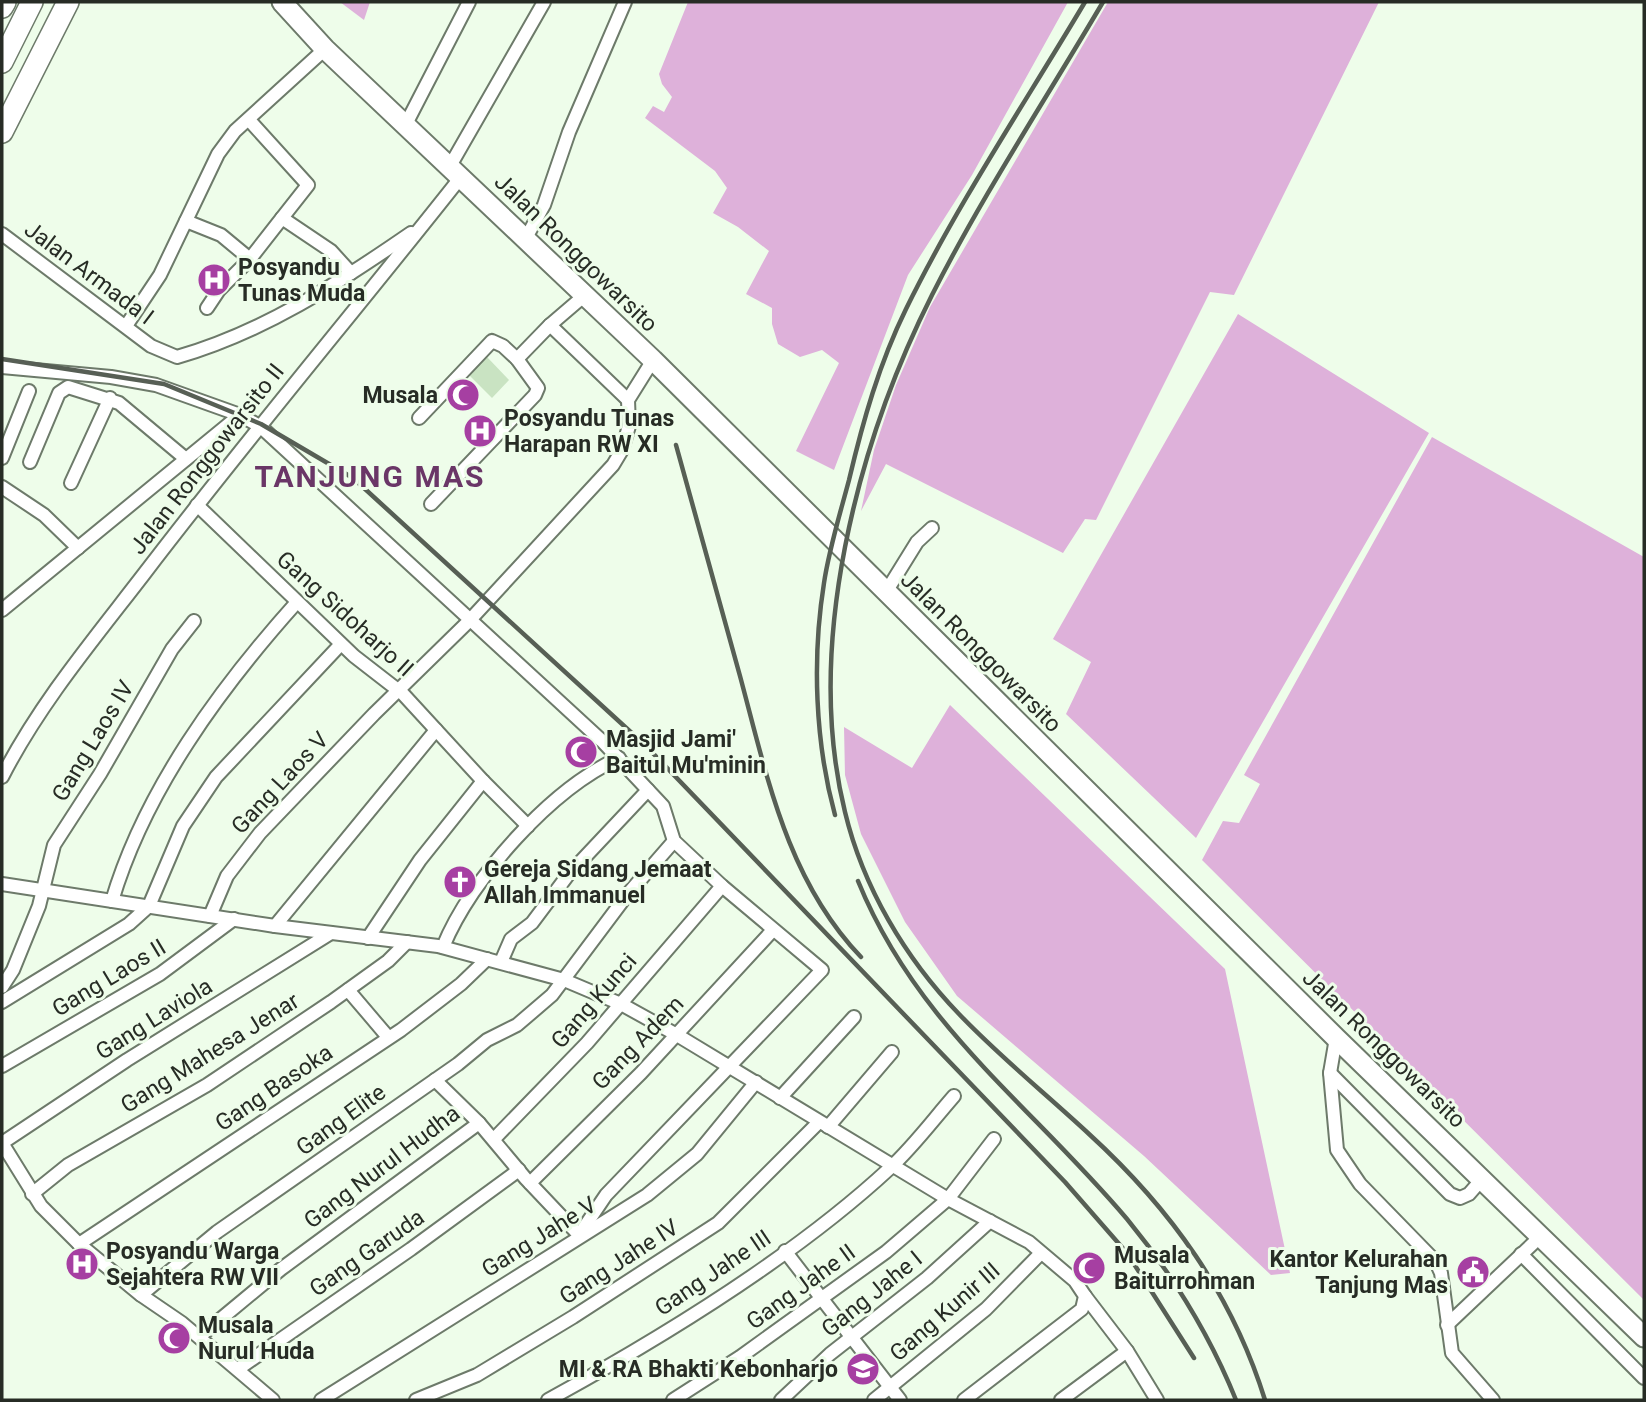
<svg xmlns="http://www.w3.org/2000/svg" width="1646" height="1402" viewBox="0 0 1646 1402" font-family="Roboto,sans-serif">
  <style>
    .green { fill: #c9e3c2 }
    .water { fill: #deb1da }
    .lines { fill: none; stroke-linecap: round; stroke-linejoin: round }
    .minor-casing { stroke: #6d7a6a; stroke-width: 16 }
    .primary-casing { stroke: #6d7a6a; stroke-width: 23 }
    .trunk-casing { stroke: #6d7a6a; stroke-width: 24 }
    .minor { stroke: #fff; stroke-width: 12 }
    .primary { stroke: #fff; stroke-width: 19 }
    .trunk { stroke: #fff; stroke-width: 21 }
    .rail { stroke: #575f55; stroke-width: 4.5 }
    .labels { text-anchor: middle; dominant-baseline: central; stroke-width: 6; stroke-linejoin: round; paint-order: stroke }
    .street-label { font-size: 23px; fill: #272c25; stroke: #eefdea }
    .poi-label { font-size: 23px; font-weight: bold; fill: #272c25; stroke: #eefdea; text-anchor: start }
    .district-label { font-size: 30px; font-weight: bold; letter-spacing: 2px; fill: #6a3667; stroke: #eefdea }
  </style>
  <rect width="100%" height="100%" fill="#eefdea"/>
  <polygon class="green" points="487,357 509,380 492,398 469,375"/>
  <g class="water">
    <polygon points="340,2 370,2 364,20"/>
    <polygon points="688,2 1068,2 972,175 908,275 834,470 796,451 839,363 822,350 800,357 778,344 772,324 772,308 746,294 769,251 738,227 713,213 727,188 715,171 645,118 653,106 664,112 672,97 662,84 659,74"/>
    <polygon points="1108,2 1379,2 1234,295 1210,292 1096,520 1085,519 1063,553 886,464 861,511 874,450 896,385 930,307"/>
    <polygon points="1238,314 1429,433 1196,838 1066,714 1091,662 1053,639"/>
    <polygon points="1432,437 1644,557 1644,1300 1202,860 1223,821 1239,823 1260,784 1244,775"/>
    <polygon points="950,705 1225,969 1290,1273 1271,1275 1144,1156 957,996 905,922 861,834 845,775 844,727 912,768"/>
  </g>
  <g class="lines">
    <defs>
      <g id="minor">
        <polyline points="249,120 308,185 282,218"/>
        <polyline points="406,124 469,2"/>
        <polyline points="450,166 544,2"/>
        <polyline points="186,221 221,235 250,259 282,218 331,251 351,273"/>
        <path d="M2 234 151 346 177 357C264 332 337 284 411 233"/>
        <polyline points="526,238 544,205 569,132 625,2"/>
        <polyline points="207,308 219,290 250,259"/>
        <polyline points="550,325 628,400"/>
        <polyline points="126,326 160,275 218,154 235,131 325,49"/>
        <polyline points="2,367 111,377 156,385 240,415"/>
        <polyline points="419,418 492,341 503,346 517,359 550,325 585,295"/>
        <polyline points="2,458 29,391"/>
        <polyline points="30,462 59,393 68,387 119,403 186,459"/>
        <polyline points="71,483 110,398"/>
        <polyline points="2,487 44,515 78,548"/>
        <polyline points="431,504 535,395 538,388 517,359"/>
        <polyline points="197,505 354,656 403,694 483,781 420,860 368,938"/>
        <polyline points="886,592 917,542 932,528"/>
        <polyline points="2,610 240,415 261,427 602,741 663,806 674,841 722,886 822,970 606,1195 579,1235 526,1179 479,1123"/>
        <path d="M2 777C40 703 94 639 144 574 247 439 356 310 461 177"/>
        <polyline points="483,781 528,826"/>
        <polyline points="2,884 275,926 438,946 564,980 621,1004 677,1035 948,1199 1029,1242 1075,1281 1085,1296 1082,1309 964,1400"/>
        <path d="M112 901C145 790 220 688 297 602"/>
        <polyline points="210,916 227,876 260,833 374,714 469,621 613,465 622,450 629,426 628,400 653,360"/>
        <polyline points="275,926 436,730"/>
        <path d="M443 947C471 878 551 789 619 758"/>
        <polyline points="501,962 511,939 532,923 568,875 648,790"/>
        <polyline points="2,987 13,970 39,906 54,845 100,774 172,649 194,621"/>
        <polyline points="348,990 388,1037"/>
        <polyline points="2,1002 129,924 149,906 183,826 216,777 341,644"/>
        <polyline points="1336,1038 1330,1073 1337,1150 1360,1184 1436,1262 1441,1273 1452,1353 1493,1400"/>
        <polyline points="2,1066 160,974 234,919"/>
        <polyline points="1330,1073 1450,1194 1460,1198 1469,1194 1483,1178"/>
        <polyline points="780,1098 854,1017"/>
        <polyline points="828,1127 892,1052"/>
        <polyline points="494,1139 587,1043 722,886"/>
        <polyline points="2,1143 127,1060 331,933"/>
        <polyline points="2,1143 41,1206 79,1244 141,1295 182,1323 273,1400"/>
        <polyline points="530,1183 641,1073 773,930"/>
        <polyline points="32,1194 68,1165 207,1085 331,1002 388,961 407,942"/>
        <polyline points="79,1244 401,1030 461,984 487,959"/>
        <polyline points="785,1251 900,1400"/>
        <polyline points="1521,1254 1644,1378"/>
        <polyline points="141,1295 217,1232 458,1064 487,1040 517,1025 552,995 627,895 674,841"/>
        <polyline points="1085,1296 1127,1351 1157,1400"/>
        <polyline points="1447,1325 1542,1235"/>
        <polyline points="199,1337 281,1269 479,1123 435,1080"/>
        <polyline points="238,1369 411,1249 519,1170"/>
        <polyline points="321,1400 647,1195 697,1154 756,1082"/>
        <polyline points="416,1400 477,1375 573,1317 718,1223 819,1122"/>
        <path d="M548 1400C663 1337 794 1257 890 1168 913 1147 933 1120 954 1096"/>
        <polyline points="673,1400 740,1357 886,1252 948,1199 994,1139"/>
        <polyline points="781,1400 830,1354 927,1278 990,1221"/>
        <polyline points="874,1400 986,1309 1041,1253"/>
        <polyline points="1061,1400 1127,1351"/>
      </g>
      <polyline id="primary" points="282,2 325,49 653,360 1336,1038 1644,1337"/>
      <g id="trunk">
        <polyline points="2,7 5,2"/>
        <polyline points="2,62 32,2"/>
        <polyline points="2,132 68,2"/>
      </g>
    </defs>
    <use href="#minor" class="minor-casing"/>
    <use href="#primary" class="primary-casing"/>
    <use href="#trunk" class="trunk-casing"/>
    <use href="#minor" class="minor"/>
    <use href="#primary" class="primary"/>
    <use href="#trunk" class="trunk"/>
    <g class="rail">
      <path d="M1103 2C1046 99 983 194 932 295 857 444 804 646 845 812 863 887 905 958 959 1014 1000 1057 1046 1094 1089 1134 1171 1209 1232 1294 1265 1400"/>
      <polyline points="2,359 164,384 261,424 353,478 646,746 1065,1182 1127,1253 1194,1358"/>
      <path d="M676 445C697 522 718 599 740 676 767 776 787 880 861 957"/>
      <path d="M835 815C815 742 812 658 824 583 829 549 840 514 849 480 863 421 879 364 906 309 958 203 1025 103 1085 2"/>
      <path d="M858 881C917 1026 1031 1105 1127 1219 1173 1275 1209 1333 1236 1400"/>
    </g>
  </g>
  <defs>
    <symbol id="hospital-disc" viewBox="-11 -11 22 22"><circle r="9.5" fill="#a63fa2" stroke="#eefdea"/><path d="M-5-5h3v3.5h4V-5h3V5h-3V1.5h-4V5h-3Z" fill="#fff"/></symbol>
    <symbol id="mosque-disc" viewBox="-11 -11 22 22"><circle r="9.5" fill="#a63fa2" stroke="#eefdea"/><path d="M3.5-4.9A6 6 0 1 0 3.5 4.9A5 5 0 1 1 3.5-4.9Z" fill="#fff"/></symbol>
    <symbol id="church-disc" viewBox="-11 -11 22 22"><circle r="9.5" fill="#a63fa2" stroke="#eefdea"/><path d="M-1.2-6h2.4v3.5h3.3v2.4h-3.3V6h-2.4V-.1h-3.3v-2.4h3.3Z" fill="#fff"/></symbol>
    <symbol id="civic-disc" viewBox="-11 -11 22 22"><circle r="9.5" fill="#a63fa2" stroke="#eefdea"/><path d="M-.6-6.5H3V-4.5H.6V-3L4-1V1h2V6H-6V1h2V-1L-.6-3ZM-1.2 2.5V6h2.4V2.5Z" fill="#fff"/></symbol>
    <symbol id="school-disc" viewBox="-11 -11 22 22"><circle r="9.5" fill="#a63fa2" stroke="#eefdea"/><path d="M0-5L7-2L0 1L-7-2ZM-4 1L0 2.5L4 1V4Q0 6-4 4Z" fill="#fff"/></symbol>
  </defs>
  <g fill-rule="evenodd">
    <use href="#hospital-disc" x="195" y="261" width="38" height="38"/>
    <use href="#mosque-disc" x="444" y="376" width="38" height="38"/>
    <use href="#hospital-disc" x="461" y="412" width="38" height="38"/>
    <use href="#mosque-disc" x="562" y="733" width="38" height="38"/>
    <use href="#church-disc" x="441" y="863" width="38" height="38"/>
    <use href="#hospital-disc" x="63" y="1245" width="38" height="38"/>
    <use href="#mosque-disc" x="1070" y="1249" width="38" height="38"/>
    <use href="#civic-disc" x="1454" y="1253" width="38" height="38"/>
    <use href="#mosque-disc" x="155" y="1319" width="38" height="38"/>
    <use href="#school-disc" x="844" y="1350" width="38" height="38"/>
  </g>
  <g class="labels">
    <g class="street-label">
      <text transform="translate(576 253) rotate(44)">Jalan Ronggowarsito</text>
      <text transform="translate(89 273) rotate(37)">Jalan Armada I</text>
      <text transform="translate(207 459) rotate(-52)">Jalan Ronggowarsito II</text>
      <text transform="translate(345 614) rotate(42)">Gang Sidoharjo II</text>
      <text transform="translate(981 652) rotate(45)">Jalan Ronggowarsito</text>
      <text transform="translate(93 741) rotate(-59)">Gang Laos IV</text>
      <text transform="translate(280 783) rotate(-47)">Gang Laos V</text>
      <text transform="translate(109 978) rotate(-31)">Gang Laos II</text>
      <text transform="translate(594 1001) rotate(-49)">Gang Kunci</text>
      <text transform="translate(154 1019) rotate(-32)">Gang Laviola</text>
      <text transform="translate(638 1043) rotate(-46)">Gang Adem</text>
      <text transform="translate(1384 1049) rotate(44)">Jalan Ronggowarsito</text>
      <text transform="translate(210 1053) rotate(-32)">Gang Mahesa Jenar</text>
      <text transform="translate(274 1088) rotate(-34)">Gang Basoka</text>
      <text transform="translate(341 1120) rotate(-36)">Gang Elite</text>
      <text transform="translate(382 1167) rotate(-37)">Gang Nurul Hudha</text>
      <text transform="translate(539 1237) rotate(-32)">Gang Jahe V</text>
      <text transform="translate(367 1253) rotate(-35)">Gang Garuda</text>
      <text transform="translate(619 1262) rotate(-33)">Gang Jahe IV</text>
      <text transform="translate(713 1273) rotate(-34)">Gang Jahe III</text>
      <text transform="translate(801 1287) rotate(-36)">Gang Jahe II</text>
      <text transform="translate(872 1294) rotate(-39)">Gang Jahe I</text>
      <text transform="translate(945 1312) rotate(-41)">Gang Kunir III</text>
    </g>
    <g class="poi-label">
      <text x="238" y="267">Posyandu<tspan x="238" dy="26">Tunas Muda</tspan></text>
      <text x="438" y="395" text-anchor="end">Musala</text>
      <text x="504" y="418">Posyandu Tunas<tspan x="504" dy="26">Harapan RW XI</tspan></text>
      <text x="606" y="739">Masjid Jami'<tspan x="606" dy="26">Baitul Mu'minin</tspan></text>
      <text x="484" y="869">Gereja Sidang Jemaat<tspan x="484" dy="26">Allah Immanuel</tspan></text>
      <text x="106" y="1251">Posyandu Warga<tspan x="106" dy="26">Sejahtera RW VII</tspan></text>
      <text x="1114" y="1255">Musala<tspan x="1114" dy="26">Baiturrohman</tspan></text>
      <text x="1448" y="1259" text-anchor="end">Kantor Kelurahan<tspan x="1448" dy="26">Tanjung Mas</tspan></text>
      <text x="198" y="1325">Musala<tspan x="198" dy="26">Nurul Huda</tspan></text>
      <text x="838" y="1369" text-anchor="end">MI &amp; RA Bhakti Kebonharjo</text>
    </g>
    <g class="district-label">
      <text x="370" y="476">TANJUNG MAS</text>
    </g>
  </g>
  <rect width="1646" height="1402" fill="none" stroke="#272c25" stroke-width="7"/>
</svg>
